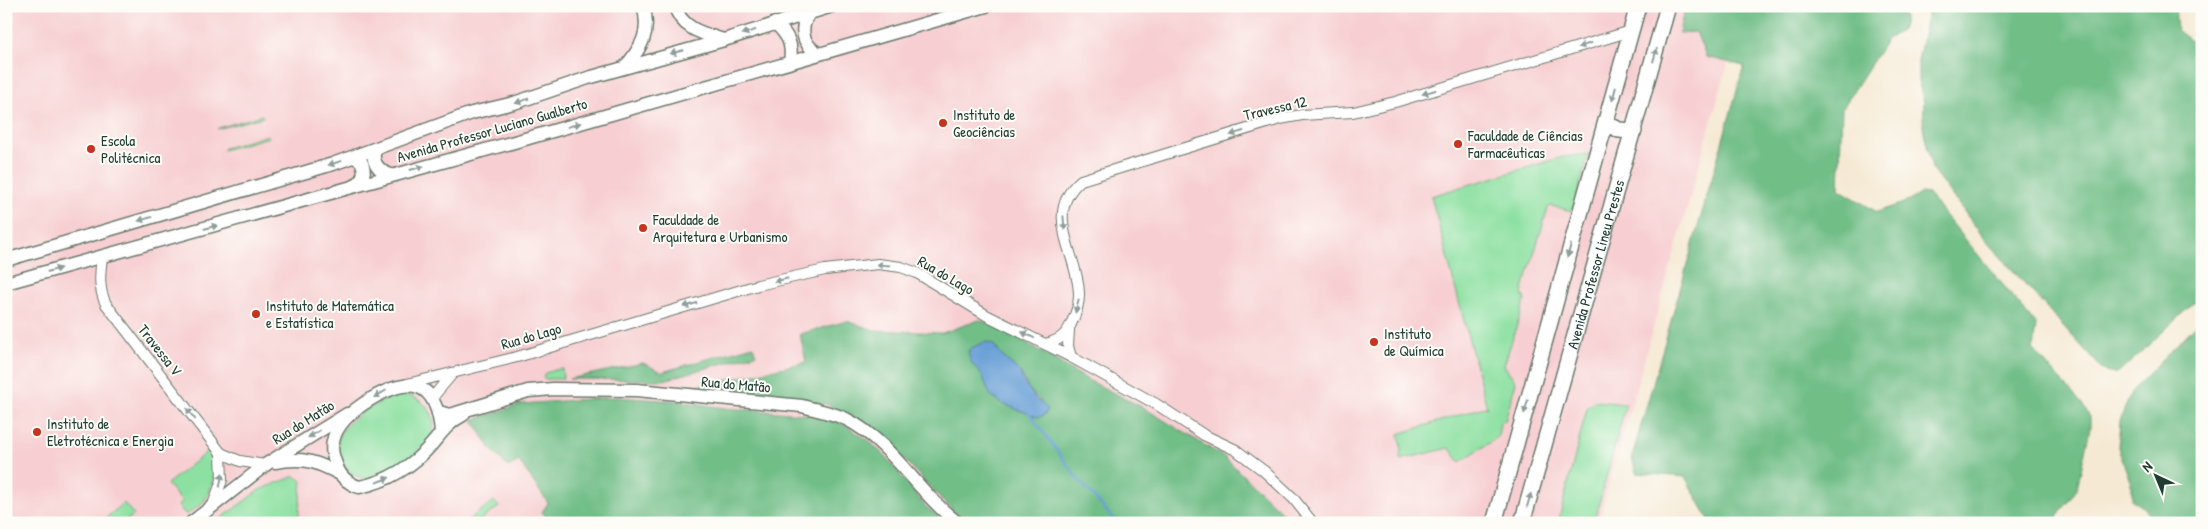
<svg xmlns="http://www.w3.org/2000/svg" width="2208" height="529" viewBox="0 0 2208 529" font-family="'Patrick Hand',sans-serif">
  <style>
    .built { fill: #f7cfd2 }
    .green { fill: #8ce0a1; stroke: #568e6a }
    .forest { fill: #71be87; stroke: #487e5e; fill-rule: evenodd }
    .water { fill: #6aa0d7; stroke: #446e86 }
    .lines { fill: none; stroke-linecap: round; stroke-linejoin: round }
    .stream { stroke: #6aa0d7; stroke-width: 2.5 }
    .minor-casing { stroke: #6a796c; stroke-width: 12 }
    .tertiary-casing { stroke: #6a796c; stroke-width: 15 }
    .secondary-casing { stroke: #6a796c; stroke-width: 18 }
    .minor { stroke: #fff; stroke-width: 10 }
    .tertiary { stroke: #fff; stroke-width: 12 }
    .secondary { stroke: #fff; stroke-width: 15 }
    .oneway { fill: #8f9e9a }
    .poi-dot { fill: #c8321e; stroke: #fdfcf7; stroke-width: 2 }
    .labels { text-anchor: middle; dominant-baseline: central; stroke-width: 4; stroke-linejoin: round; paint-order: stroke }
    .street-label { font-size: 15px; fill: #1f3d34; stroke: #fdfcf7 }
    .poi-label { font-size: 15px; fill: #1f3d34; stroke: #fdfcf7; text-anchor: start }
  </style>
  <rect width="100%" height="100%" fill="#fdfcf7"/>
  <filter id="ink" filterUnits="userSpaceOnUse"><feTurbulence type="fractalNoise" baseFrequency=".02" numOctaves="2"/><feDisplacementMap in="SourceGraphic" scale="10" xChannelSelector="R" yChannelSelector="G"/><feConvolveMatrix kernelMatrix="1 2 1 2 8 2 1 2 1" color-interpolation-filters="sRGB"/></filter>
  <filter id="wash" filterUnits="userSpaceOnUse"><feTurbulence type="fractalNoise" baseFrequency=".0096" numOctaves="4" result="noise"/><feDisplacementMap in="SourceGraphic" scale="20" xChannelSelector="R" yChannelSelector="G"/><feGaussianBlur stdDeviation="1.12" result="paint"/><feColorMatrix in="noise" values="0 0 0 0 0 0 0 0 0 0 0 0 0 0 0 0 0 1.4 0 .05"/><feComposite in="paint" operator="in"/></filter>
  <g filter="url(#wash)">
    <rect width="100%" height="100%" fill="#f5e9d3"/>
    <polygon class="built" points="6,6 1744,6 1598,523 6,523"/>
    <g class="green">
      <polygon points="262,115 263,117 217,129 218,128"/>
      <polygon points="268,135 269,137 223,150 224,148"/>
      <polygon points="1589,154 1572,211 1551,206 1548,208 1522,293 1525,300 1504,365 1516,382 1505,421 1500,423 1498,437 1460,462 1449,448 1400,460 1401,445 1399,434 1484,407 1487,408 1431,196 1563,157"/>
      <polygon points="562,368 563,379 545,379 543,377 545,373"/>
      <path d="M403 394C426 398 443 419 428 441 419 453 386 477 371 478 343 481 326 445 347 425 362 411 383 398 403 394Z"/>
      <polygon points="1594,401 1626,404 1594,523 1558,523 1587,408"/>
      <path d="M208 451C218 463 214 488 205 500 201 506 191 511 186 515L178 506 182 502 167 484Z"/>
      <polygon points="295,476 302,481 298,523 215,523 259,490"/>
      <polygon points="494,501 499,507 476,523 464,523"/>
      <polygon points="124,503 134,515 123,523 100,523"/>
    </g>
    <g class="forest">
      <polygon points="1685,6 1887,6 1897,10 1905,17 1901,31 1887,39 1842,109 1839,189 1877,212 1909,201 1921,193 1928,194 2036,325 2033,349 2082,404 2090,417 2090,428 2077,489 2053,523 1711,523 1685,477 1636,473 1632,457 1744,66 1706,57 1696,32 1679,33"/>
      <polygon points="1929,6 2175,6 2177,30 2202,49 2202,295 2123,369 2114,374 2105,372 1987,242 1932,169 1923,127 1924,102 1918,81 1918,61"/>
      <polygon points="2202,319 2202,523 2151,523 2145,508 2132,500 2132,487 2118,447 2120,421 2131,392"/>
      <path d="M979 320 1002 328 1088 380 1144 408 1224 457 1293 523H968L955 513 891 446 849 415 826 404 679 388 728 380 806 362 800 334 847 321 874 330 942 333ZM985 342 993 344 1002 356 1020 372 1029 389 1041 402 1046 413C1043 416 1043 416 1040 416 1036 417 999 403 996 400 988 394 988 385 983 377 977 365 972 365 968 350Z"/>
      <polygon points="753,346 756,354 664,380 569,379 643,363 662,372"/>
      <polygon points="615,397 677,401 725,408 817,415 843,424 868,440 886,457 925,506 946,523 551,523 542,512 548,503 519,461 508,467 491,449 473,420 522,404"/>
    </g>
    <polygon class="water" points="985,342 993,344 1002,356 1020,372 1023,381 1036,399 1048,409 1044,415 1039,417 1034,416 1003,404 990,395 983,377 971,362 968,353 971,348"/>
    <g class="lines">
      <polyline class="stream" points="1029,413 1078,479 1117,523"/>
    </g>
  </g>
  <g filter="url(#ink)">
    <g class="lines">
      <defs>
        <g id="minor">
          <path d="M102 256C100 274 98 288 106 304L221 453 240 461 265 465"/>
          <polyline points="1069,330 1068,346 1071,357"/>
          <path d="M1045 344C1058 341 1066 336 1071 324 1075 316 1079 304 1079 295 1079 255 1041 214 1081 180L1280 119 1302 115 1353 112 1395 102 1631 31"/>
          <polyline points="407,384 517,357 758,285 825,270 878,264 901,267 917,273 986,315 1071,357 1156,404 1204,435 1236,450 1264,471 1293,498 1313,523"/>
          <polyline points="432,398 453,373"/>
          <polyline points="213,505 222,480 221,453"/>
        </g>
        <g id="tertiary">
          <path d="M675 6C681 29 704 34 724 40"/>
          <path d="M809 13C799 29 802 44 818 53"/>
          <path d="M775 23C788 35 793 44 790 62"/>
          <path d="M626 66C642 47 651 31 643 6"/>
          <path d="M376 149C369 161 380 172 391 175"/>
          <path d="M354 157 361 161C366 171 364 179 355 186"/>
          <polyline points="6,260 333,164 472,113 514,103 588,78 724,40 832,6"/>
          <polyline points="6,283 525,139 986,6"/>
          <path d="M439 412 450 415 528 391 553 389 637 390 802 406C817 410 833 413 846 419 893 443 917 492 958 523"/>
          <path d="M441 431C436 380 410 376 371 399 356 408 337 422 333 441 331 448 333 457 336 464 339 475 347 483 359 487 387 482 413 466 432 444 442 432 449 422 463 415"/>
          <path d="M275 462C303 457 315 461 340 474"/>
          <polyline points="191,523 268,463 347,414"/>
        </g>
        <g id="secondary">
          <polyline points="1606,123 1619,130 1634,131"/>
          <polyline points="1494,523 1638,6"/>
          <path id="s1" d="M1522 523 1668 6"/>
        </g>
      </defs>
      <use href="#minor" class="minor-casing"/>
      <use href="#tertiary" class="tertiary-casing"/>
      <use href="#secondary" class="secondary-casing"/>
      <use href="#minor" class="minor"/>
      <use href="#tertiary" class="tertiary"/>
      <use href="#secondary" class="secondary"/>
    </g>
    <defs><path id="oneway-solid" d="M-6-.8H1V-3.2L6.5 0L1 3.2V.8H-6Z" transform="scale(1.25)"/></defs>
    <g class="oneway">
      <use href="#oneway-solid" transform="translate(749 32) rotate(162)"/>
      <use href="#oneway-solid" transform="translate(1585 45) rotate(163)"/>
      <use href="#oneway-solid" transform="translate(677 52) rotate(165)"/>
      <use href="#oneway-solid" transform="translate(1655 55) rotate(-74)"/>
      <use href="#oneway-solid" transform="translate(1429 92) rotate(163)"/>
      <use href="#oneway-solid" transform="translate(1614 94) rotate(105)"/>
      <use href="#oneway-solid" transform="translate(522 101) rotate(161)"/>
      <use href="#oneway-solid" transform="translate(574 125) rotate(-17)"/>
      <use href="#oneway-solid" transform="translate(1237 133) rotate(162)"/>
      <use href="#oneway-solid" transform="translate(335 163) rotate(162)"/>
      <use href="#oneway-solid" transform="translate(417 168) rotate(-15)"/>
      <use href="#oneway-solid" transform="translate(145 219) rotate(164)"/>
      <use href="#oneway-solid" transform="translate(1064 223) rotate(85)"/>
      <use href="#oneway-solid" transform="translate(211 227) rotate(-15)"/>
      <use href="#oneway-solid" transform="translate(1569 251) rotate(106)"/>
      <use href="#oneway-solid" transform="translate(883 265) rotate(-176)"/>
      <use href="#oneway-solid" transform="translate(54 270) rotate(-16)"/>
      <use href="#oneway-solid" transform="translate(781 280) rotate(167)"/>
      <use href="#oneway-solid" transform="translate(690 305) rotate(164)"/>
      <use href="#oneway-solid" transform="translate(1077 306) rotate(104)"/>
      <use href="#oneway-solid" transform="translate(1028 335) rotate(-154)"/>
      <use href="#oneway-solid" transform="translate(380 394) rotate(150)"/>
      <use href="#oneway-solid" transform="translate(1526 407) rotate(106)"/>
      <use href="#oneway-solid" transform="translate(191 414) rotate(-128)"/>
      <use href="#oneway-solid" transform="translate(314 434) rotate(148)"/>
      <use href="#oneway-solid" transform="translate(221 480) rotate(-80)"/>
      <use href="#oneway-solid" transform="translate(383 480) rotate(-21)"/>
      <use href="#oneway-solid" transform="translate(1529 500) rotate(-74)"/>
    </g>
  </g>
  <g class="poi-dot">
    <circle cx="943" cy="123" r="5"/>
    <circle cx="1458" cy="144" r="5"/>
    <circle cx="91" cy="149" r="5"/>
    <circle cx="643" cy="228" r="5"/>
    <circle cx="256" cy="314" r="5"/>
    <circle cx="1374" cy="342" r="5"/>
    <circle cx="37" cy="432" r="5"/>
  </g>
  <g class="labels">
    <g class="street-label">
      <text transform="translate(1275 108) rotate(-13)">Travessa 12</text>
      <text transform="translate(492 130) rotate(-16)">Avenida Professor Luciano Gualberto</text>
      <text stroke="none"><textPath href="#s1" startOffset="269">Avenida Professor Lineu Prestes</textPath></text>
      <text transform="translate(946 275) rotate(30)">Rua do Lago</text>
      <text transform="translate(531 336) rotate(-16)">Rua do Lago</text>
      <text transform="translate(160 350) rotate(52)">Travessa V</text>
      <text transform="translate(736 384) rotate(5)">Rua do Matão</text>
      <text transform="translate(303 422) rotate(-32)">Rua do Matão</text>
    </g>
    <g class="poi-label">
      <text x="953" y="114">Instituto de<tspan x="953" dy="17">Geociências</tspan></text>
      <text x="1468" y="135">Faculdade de Ciências<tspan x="1468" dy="17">Farmacêuticas</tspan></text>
      <text x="101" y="140">Escola<tspan x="101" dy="17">Politécnica</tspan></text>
      <text x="653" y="219">Faculdade de<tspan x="653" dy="17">Arquitetura e Urbanismo</tspan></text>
      <text x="266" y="305">Instituto de Matemática<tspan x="266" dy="17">e Estatística</tspan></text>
      <text x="1384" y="333">Instituto<tspan x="1384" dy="17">de Química</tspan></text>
      <text x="47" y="423">Instituto de<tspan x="47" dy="17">Eletrotécnica e Energia</tspan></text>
    </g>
  </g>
  <rect width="2208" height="529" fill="none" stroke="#fdfcf7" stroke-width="25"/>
  <g transform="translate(2156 476) rotate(316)" stroke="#fdfcf7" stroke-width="4" paint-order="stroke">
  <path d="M0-4L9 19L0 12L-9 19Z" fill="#1f3d34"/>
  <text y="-8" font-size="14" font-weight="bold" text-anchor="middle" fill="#1f3d34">N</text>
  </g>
</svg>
